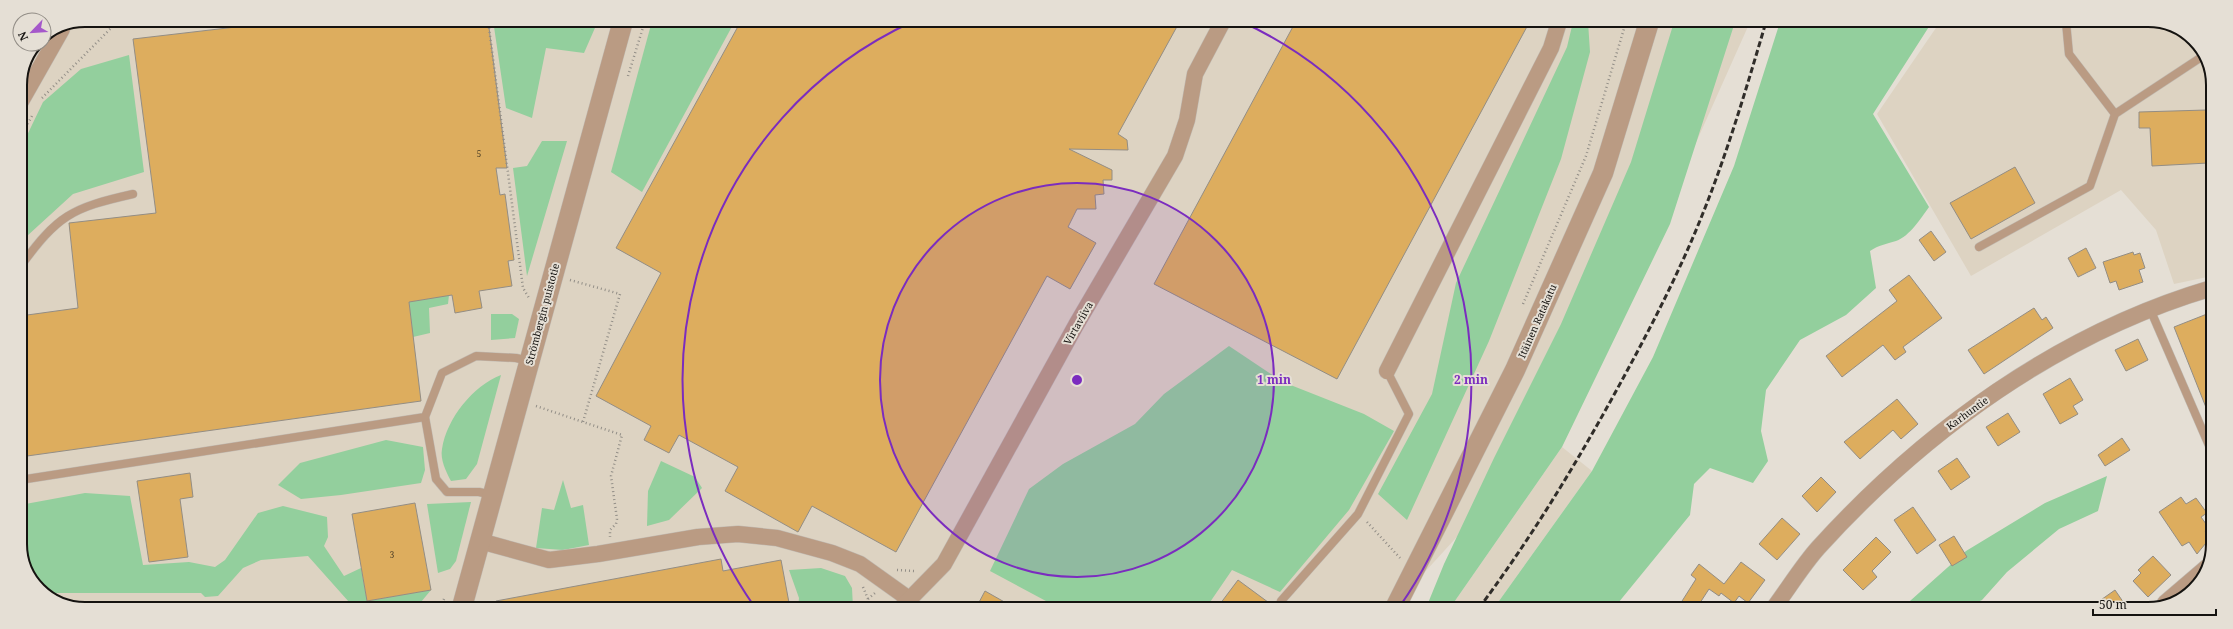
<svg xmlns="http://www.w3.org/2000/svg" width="2233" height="629" viewBox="0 0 2233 629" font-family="'Noto Serif',serif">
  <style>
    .built { fill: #ddd3c2 }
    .green { fill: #93cf9d }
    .building { fill: #ddad5e; stroke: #938d84 }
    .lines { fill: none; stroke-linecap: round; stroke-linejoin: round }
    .service-casing { stroke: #c0bab2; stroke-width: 9 }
    .minor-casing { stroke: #c0bab2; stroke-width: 17 }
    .tertiary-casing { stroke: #c0bab2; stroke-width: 21 }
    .path { stroke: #928e87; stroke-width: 2.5; stroke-dasharray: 1 3; stroke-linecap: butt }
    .service { stroke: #ba9b83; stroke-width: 8 }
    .minor { stroke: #ba9b83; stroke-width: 16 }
    .tertiary { stroke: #ba9b83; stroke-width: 20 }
    .rail { stroke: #302d29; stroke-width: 3; stroke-dasharray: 6 3; stroke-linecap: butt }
    .ring { fill: none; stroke: #7b2cbf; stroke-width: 2 }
    .labels { text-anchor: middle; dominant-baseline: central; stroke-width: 4; stroke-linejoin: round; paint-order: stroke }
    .number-label { font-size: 8px; fill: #473a24 }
    .street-label { font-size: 10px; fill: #151310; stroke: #e5dfd5 }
    .rim { fill: none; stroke: #151310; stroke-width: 2 }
    .centre { fill: #7b2cbf; stroke: #e5dfd5; stroke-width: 2 }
    .ring-label { font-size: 12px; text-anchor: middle; font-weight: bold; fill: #7b2cbf; stroke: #e5dfd5; stroke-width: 4; stroke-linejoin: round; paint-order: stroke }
  </style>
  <rect width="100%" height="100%" fill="#e5dfd5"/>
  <g class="built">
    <polygon points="85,20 1750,22 1580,402 1392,608 68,607 36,587 20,549 20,84 37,44 44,44 44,37"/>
    <polygon points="1940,22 2165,22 2197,42 2213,80 2212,276 2174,284 2156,230 2121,190 1971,276 1877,114"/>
    <polygon points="1562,447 1592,471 1494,608 1450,608"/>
  </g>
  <g class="green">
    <polygon points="493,20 598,21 584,53 546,48 532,118 506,108"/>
    <polygon points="652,21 735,21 642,192 611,172"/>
    <polygon points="1573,22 1588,22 1590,52 1561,159 1489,341 1407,520 1378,494 1432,394 1456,283 1567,47"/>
    <polygon points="1674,22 1735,22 1670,224 1562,447 1450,608 1426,608 1444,564 1494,458 1561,324 1631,162"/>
    <path d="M1780 22H1932L1873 114 1929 207C1921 218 1910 236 1896 241 1886 244 1879 245 1870 251L1876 288 1846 315 1800 340 1766 390 1761 431 1768 461 1753 483 1710 468 1694 484 1690 515 1614 608H1494L1592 471 1653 357 1734 166Z"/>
    <polygon points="129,55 144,172 73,194 27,236 20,245 20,150 43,102 81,69"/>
    <polygon points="542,141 567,141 527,276 513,168 527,166"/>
    <polygon points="449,295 448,304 429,308 430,333 413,337 409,302"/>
    <polygon points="491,314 512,314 519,319 515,338 491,340"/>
    <polygon points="1229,346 1283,382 1364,414 1394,431 1349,510 1280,592 1232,570 1206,608 1059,608 990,571 1029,489 1063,464 1135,424 1164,394"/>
    <path d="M501 375 477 464 466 479 451 481C446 472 440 459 442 449 447 418 473 386 501 375Z"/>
    <polygon points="386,440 423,447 425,470 421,483 341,495 301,499 278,485 300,463"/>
    <polygon points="661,461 695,477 702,488 669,520 647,526 648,491"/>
    <polygon points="2107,476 2098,511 2059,529 2007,572 1982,600 1962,609 1901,609 1966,551 2045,503"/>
    <polygon points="563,480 571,508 583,505 589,545 563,550 536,548 542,508 554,510"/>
    <path d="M85 493 130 496 143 565 189 562 215 567 225 560 258 513 283 506 327 517 328 537 324 546 344 576 361 568 367 601 431 590 421 602C400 604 369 613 349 602L308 556 261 560 243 568 218 596 205 597 201 593H46L36 587 20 549V505Z"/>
    <polygon points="471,502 456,561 450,569 438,573 427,504"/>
    <polygon points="821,568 845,576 852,588 853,608 798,608 799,598 789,570"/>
  </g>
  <g class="building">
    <polygon points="296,20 488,20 507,168 496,168 500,195 505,194 514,260 508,261 512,286 479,291 482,308 455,313 452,295 409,302 421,401 20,457 20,316 78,308 69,223 156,213 133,39"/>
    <polygon points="741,21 1180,21 1118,134 1127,140 1128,150 1069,149 1112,170 1112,180 1103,180 1104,194 1095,195 1096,209 1077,209 1068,227 1096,243 1070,289 1047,276 896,552 812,506 798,532 725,491 738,467 679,435 669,453 644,440 651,426 596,396 661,273 616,248"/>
    <polygon points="1296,21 1530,21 1337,379 1154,284"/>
    <polygon points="2206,110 2207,120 2213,120 2213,146 2207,147 2208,163 2152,166 2150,128 2139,128 2139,112"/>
    <polygon points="2015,167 2035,203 1971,239 1950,203"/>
    <polygon points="1931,231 1946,252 1934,261 1919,240"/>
    <polygon points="2086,248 2096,268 2078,277 2068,258"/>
    <polygon points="2133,252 2134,255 2140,253 2145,268 2139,270 2143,282 2119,290 2116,281 2110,283 2103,262"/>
    <polygon points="1909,275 1942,318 1903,347 1906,352 1895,360 1883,345 1842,377 1826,356 1897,301 1889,290"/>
    <polygon points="2034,308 2042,320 2046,317 2053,328 1984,374 1968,350"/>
    <polygon points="2212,312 2211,419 2211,420 2174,327"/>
    <polygon points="2138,339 2148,360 2126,371 2115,350"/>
    <polygon points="2070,378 2083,400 2073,406 2078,414 2060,424 2043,394"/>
    <polygon points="1897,399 1918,424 1901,439 1893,430 1860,459 1844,442"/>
    <polygon points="2008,413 2020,432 1998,446 1986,427"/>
    <polygon points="2122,438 2130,450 2105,466 2098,455"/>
    <polygon points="1957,458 1970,477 1951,490 1938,471"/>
    <polygon points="190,473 193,497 180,499 188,557 149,562 137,481"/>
    <polygon points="1821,477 1836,492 1817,512 1802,496"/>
    <polygon points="2181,497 2186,504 2196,498 2207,513 2201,517 2209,528 2205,531 2210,538 2197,554 2189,542 2182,546 2159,512"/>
    <polygon points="415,503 431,590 367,601 352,514"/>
    <polygon points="1913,507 1936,540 1917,554 1894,520"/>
    <polygon points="1782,518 1800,534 1777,560 1759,544"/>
    <polygon points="1954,536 1967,557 1952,566 1939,545"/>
    <polygon points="1876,537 1891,552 1872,571 1877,577 1863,590 1843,570"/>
    <polygon points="2153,556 2171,575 2148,597 2133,581 2141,573 2138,570"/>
    <polygon points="721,559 723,571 781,560 790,608 496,607 496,601"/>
    <polygon points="1741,562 1765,580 1748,603 1739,596 1734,603 1721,593 1719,596 1709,589 1696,609 1677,609 1696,579 1691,575 1699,564 1724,584"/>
    <polygon points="1238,580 1276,608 1217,608"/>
    <polygon points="2115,590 2128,609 2088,609"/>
    <polygon points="985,591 1015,608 976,608"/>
  </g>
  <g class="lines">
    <defs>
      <g id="service">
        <polyline points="2066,22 2069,54 2115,114"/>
        <polyline points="1979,247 2090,186 2115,114 2203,56"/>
        <path d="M20 267C58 215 71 208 133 194"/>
        <polyline points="2150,309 2211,450"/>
        <polyline points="425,417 436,479 447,492 479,492 492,495"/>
        <polyline points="20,480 425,417 442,373 476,356 516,358 529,361"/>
        <polyline points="1281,601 1358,514 1409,414 1387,371"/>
      </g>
      <g id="minor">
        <polyline points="20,103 62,29"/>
        <polyline points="1387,371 1551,48 1559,22"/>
        <polyline points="480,541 549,560 598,554 698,537 738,534 777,538 832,553 860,564 909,599"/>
        <polyline points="2165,603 2207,567"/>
        <polyline points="901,608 944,564 1076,325 1175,156 1187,120 1195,74 1223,21"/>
        <path d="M1773 609C1788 589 1802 566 1818 548 1924 431 2059 333 2212 288"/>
      </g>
      <g id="tertiary">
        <polyline points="462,607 623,21"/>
        <polyline points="1395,608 1515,370 1603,173 1649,22"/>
      </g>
    </defs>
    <use href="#service" class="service-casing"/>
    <use href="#minor" class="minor-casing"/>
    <use href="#tertiary" class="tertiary-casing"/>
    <g class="path">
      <polyline points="488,20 523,288 529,298"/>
      <polyline points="628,76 645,21"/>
      <polyline points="42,98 119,20"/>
      <polyline points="20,138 33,114"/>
      <polyline points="570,280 620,294 583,422 622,435 611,476 617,519 616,524 610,530 610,537"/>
      <polyline points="1523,304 1586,156 1626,22"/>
      <polyline points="536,406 583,422"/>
      <polyline points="1367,522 1400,558"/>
      <polyline points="897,570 914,571"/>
      <polyline points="863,587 868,599 866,608"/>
      <polyline points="868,599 875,593"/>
      <polyline points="440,607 445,597"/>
    </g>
    <use href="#service" class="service"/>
    <use href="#minor" class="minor"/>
    <use href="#tertiary" class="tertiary"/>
    <path class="rail" d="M1479 608C1532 537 1578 461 1621 382 1651 327 1680 271 1703 213 1728 151 1747 86 1766 22"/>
  </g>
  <circle cx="1077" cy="380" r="197" fill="#7b2cbf" fill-opacity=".12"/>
  <g class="ring">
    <circle cx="1077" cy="380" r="197"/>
    <path d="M754 606A394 394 0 0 1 914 21M1240 21A394 394 0 0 1 1400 606"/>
  </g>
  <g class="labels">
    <g class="number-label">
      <text x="479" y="153">5</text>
      <text x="392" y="554">3</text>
    </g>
    <g class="street-label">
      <text transform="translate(542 314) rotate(-75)">Strömbergin puistotie</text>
      <text transform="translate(1537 321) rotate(-66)">Itäinen Ratakatu</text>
      <text transform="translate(1078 323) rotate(-60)">Virtaviiva</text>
      <text transform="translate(1967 413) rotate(-36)">Karhuntie</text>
    </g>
  </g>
  <path d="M0 0H2233V629H0ZM85 27H2148A58 58 0 0 1 2206 85V544A58 58 0 0 1 2148 602H85A58 58 0 0 1 27 544V85A58 58 0 0 1 85 27Z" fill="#e5dfd5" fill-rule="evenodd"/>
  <path class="rim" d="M85 27H2148A58 58 0 0 1 2206 85V544A58 58 0 0 1 2148 602H85A58 58 0 0 1 27 544V85A58 58 0 0 1 85 27Z"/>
  <circle cx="1077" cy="380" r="6" class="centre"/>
  <g class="ring-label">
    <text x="1274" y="384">1 min</text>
    <text x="1471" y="384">2 min</text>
  </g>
  <g transform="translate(32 32) rotate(245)"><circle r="19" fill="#e5dfd5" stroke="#928d86"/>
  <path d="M0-3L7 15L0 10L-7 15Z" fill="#a558ca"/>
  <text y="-6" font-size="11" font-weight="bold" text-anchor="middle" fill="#151310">N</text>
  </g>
  <path d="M2093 609v6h123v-6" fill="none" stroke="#151310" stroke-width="2"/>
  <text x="2099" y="609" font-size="12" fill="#151310" stroke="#e5dfd5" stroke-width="3" paint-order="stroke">50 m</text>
</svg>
